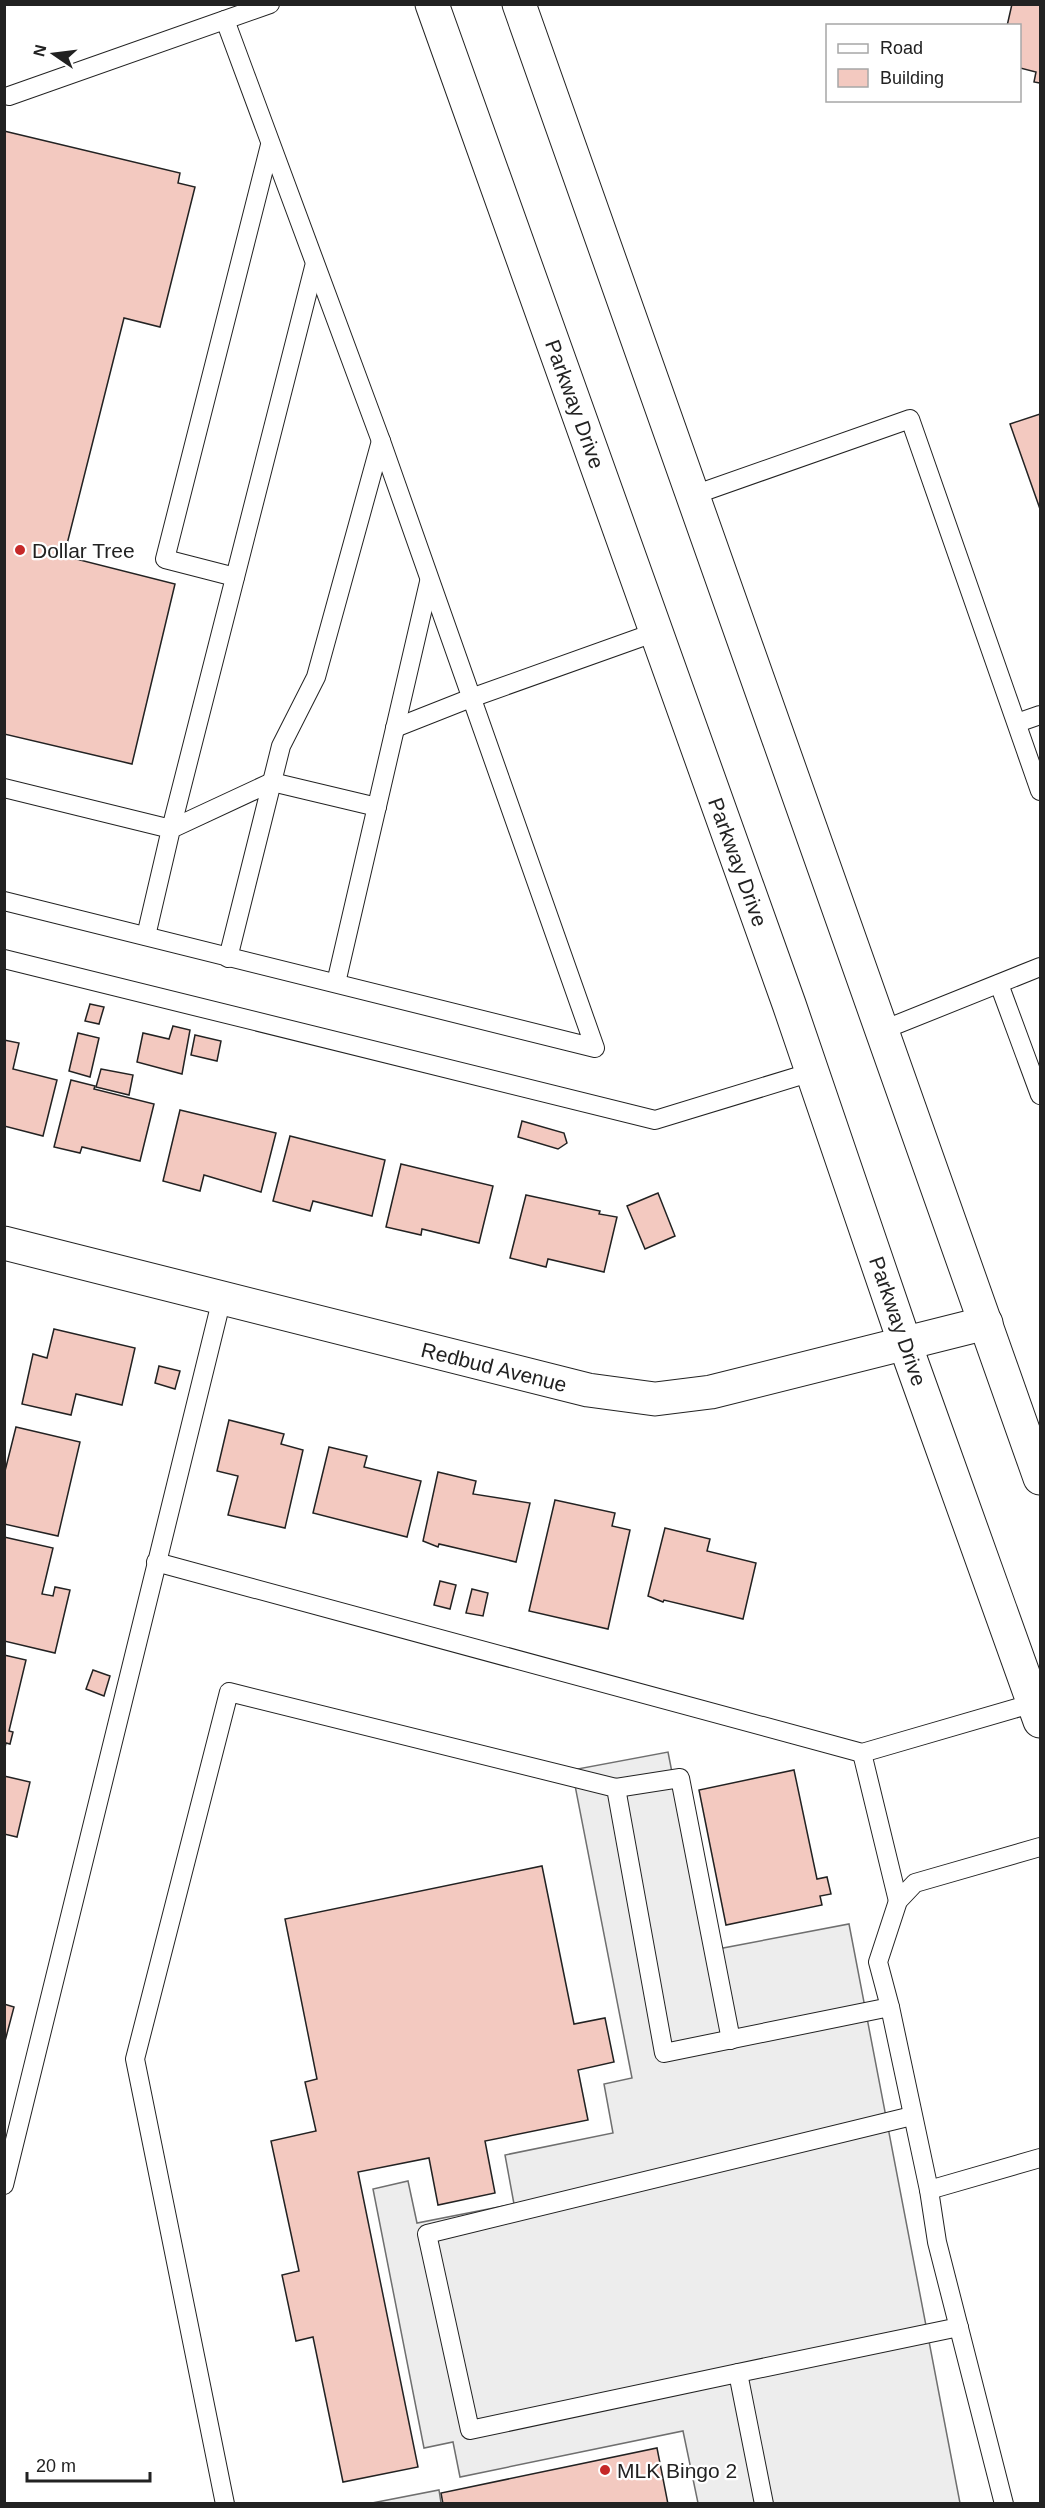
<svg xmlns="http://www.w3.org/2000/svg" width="1045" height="2508" viewBox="0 0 1045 2508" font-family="Arial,sans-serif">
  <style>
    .parking { fill: #ededed; stroke: #6f6f6f; stroke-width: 1.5 }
    .building { fill: #f3c9c0; stroke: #222; stroke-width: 1.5 }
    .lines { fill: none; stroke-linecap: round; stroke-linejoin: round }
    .lane-casing { stroke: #222; stroke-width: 20 }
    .street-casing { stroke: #222; stroke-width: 35 }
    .highway-casing { stroke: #222; stroke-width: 35 }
    .lane { stroke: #fff; stroke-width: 18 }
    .street { stroke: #fff; stroke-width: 33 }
    .highway { stroke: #fff; stroke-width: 33 }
    .poi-dot { fill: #c62828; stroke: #fff; stroke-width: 2 }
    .labels { text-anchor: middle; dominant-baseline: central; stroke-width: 4.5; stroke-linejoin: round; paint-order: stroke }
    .street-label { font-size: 21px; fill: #222; stroke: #fff }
    .poi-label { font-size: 21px; fill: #222; stroke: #fff; text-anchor: start }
  </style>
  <rect width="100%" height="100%" fill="#fff"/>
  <g class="parking">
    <polygon points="668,1752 707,1951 849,1924 960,2503 698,2503 683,2431 460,2477 453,2442 424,2448 373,2189 408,2181 417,2223 514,2204 505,2155 613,2133 604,2084 632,2078 572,1770"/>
    <polygon points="439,2490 441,2503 372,2503"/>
  </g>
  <g class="building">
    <polygon points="1012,4 1040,4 1040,83 1034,82 1036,72 1020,68 1020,26 1007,26"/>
    <polygon points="4,131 180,173 178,183 195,187 160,327 124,318 64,556 175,584 132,764 4,734"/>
    <polygon points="1040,414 1040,509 1010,424"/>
    <polygon points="90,1004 104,1007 99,1024 85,1021"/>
    <polygon points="173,1026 190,1030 182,1074 137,1062 143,1033 169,1039"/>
    <polygon points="78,1033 99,1038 90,1077 69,1071"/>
    <polygon points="195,1035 221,1041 217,1061 191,1055"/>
    <polygon points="4,1040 19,1043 13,1069 57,1080 43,1136 4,1126"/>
    <polygon points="101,1069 133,1075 129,1095 96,1087"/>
    <polygon points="71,1080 95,1086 94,1089 154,1104 140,1161 82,1147 80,1153 54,1147"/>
    <polygon points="180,1110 276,1133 261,1192 204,1175 200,1191 163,1181"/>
    <polygon points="522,1121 564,1133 567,1143 558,1149 518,1137"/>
    <polygon points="290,1136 385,1160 372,1216 313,1201 310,1211 273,1201"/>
    <polygon points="401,1164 493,1186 479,1243 422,1229 421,1235 386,1227"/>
    <polygon points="658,1193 675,1236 645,1249 627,1206"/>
    <polygon points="526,1195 600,1211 599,1214 617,1217 604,1272 548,1259 546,1267 510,1258"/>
    <polygon points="54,1329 135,1348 122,1405 76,1394 71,1415 22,1404 33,1354 47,1358"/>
    <polygon points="159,1366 180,1371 175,1389 155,1383"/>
    <polygon points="229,1420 284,1434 281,1444 303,1450 285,1528 228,1515 238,1476 217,1471"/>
    <polygon points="16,1427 80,1442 58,1536 4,1524 4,1475"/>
    <polygon points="329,1447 367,1456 364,1467 421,1481 407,1537 313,1513"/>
    <polygon points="438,1472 476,1481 473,1494 530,1503 516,1562 439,1544 438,1547 423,1541"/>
    <polygon points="555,1500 615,1513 612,1526 630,1530 608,1629 529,1611"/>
    <polygon points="665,1528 710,1539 707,1551 756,1563 743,1619 664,1600 663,1602 648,1596"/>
    <polygon points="4,1537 53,1548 42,1594 53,1596 55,1587 70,1590 55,1653 4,1641"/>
    <polygon points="440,1581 456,1585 450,1609 434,1605"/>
    <polygon points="472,1589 488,1593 483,1616 466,1613"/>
    <polygon points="4,1655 26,1660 9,1731 13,1732 10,1744 6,1743 4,1751"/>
    <polygon points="93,1670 110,1676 104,1696 86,1689"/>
    <polygon points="794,1770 817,1879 827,1877 831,1894 820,1896 822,1905 726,1925 699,1790"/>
    <polygon points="4,1776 30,1782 17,1837 4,1834"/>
    <polygon points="542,1866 574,2024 605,2018 614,2062 578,2070 588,2120 485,2141 495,2193 438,2205 429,2158 358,2172 418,2467 343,2482 313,2337 296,2341 282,2275 299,2271 271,2141 316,2131 305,2082 317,2079 285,1919"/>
    <polygon points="4,2004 14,2007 4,2045"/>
    <polygon points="657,2448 668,2504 443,2504 441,2493"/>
  </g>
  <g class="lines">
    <defs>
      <g id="lane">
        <polyline points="9,96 270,4"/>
        <polyline points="691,496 910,419 1040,791"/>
        <polyline points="235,577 165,559 270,145"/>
        <polyline points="1017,723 1040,715"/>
        <polyline points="395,728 471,698 656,632"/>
        <polyline points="4,788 171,829 314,267"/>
        <polyline points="4,901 595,1048 381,441 225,20"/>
        <polyline points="146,936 171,829 272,782 377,807"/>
        <polyline points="228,958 281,746 316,677 381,441"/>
        <polyline points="4,959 655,1120 812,1072"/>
        <polyline points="336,983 429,582"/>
        <polyline points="999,984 1040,1095"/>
        <polyline points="883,1030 1040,967"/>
        <polyline points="156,1562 862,1753 1034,1703"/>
        <polyline points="862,1753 898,1901"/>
        <polyline points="616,1788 680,1778 731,2040"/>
        <polyline points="4,2185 222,1298"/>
        <polyline points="929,2190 1040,2158"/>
        <polyline points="738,2373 470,2430 427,2234 912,2116"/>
        <polyline points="225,2504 135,2059 229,1692 616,1788 664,2053 890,2007"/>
        <polyline points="764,2504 738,2373 959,2327"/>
        <polyline points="1004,2504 937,2242 929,2190 890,2007 878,1962 898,1901 915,1883 1040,1847"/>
      </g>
      <polyline id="street" points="4,1243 588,1390 655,1399 711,1392 986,1323"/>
      <g id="highway">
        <polyline points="432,4 789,1004 905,1344 1040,1721"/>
        <polyline points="519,4 1040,1478"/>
      </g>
    </defs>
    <use href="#lane" class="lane-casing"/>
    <use href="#street" class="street-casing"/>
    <use href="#highway" class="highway-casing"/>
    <use href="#lane" class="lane"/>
    <use href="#street" class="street"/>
    <use href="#highway" class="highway"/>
  </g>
  <g class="poi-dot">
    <circle cx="20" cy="550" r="6"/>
    <circle cx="605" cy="2470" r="6"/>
  </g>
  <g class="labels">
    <g class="street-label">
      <text transform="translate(575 404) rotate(70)">Parkway Drive</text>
      <text transform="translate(738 862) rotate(70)">Parkway Drive</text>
      <text transform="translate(898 1321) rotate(71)">Parkway Drive</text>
      <text transform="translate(494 1367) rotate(14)">Redbud Avenue</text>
    </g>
    <g class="poi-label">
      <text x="32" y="550">Dollar Tree</text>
      <text x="617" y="2470">MLK Bingo 2</text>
    </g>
  </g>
  <rect width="1045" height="2508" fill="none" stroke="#222222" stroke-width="12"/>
  <rect x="826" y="24" width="195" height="78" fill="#ffffff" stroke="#a7a7a7" stroke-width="1.5"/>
  <rect x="838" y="44" width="30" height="9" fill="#ffffff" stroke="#a7a7a7" stroke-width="1.5"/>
  <text x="880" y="54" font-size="18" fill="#222222">Road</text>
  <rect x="838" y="69" width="30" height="18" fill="#f3c9c0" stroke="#a7a7a7" stroke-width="1.5"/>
  <text x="880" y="84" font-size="18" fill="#222222">Building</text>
  <g transform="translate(54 54) rotate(284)" stroke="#ffffff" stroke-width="4.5" paint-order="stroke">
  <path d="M0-4.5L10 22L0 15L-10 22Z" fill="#222222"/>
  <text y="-9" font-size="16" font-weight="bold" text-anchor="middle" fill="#222222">N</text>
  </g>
  <path d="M27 2472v9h123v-9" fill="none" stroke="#222222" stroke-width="3"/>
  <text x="36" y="2472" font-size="18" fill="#222222" stroke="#ffffff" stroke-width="4.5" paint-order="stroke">20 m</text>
</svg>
